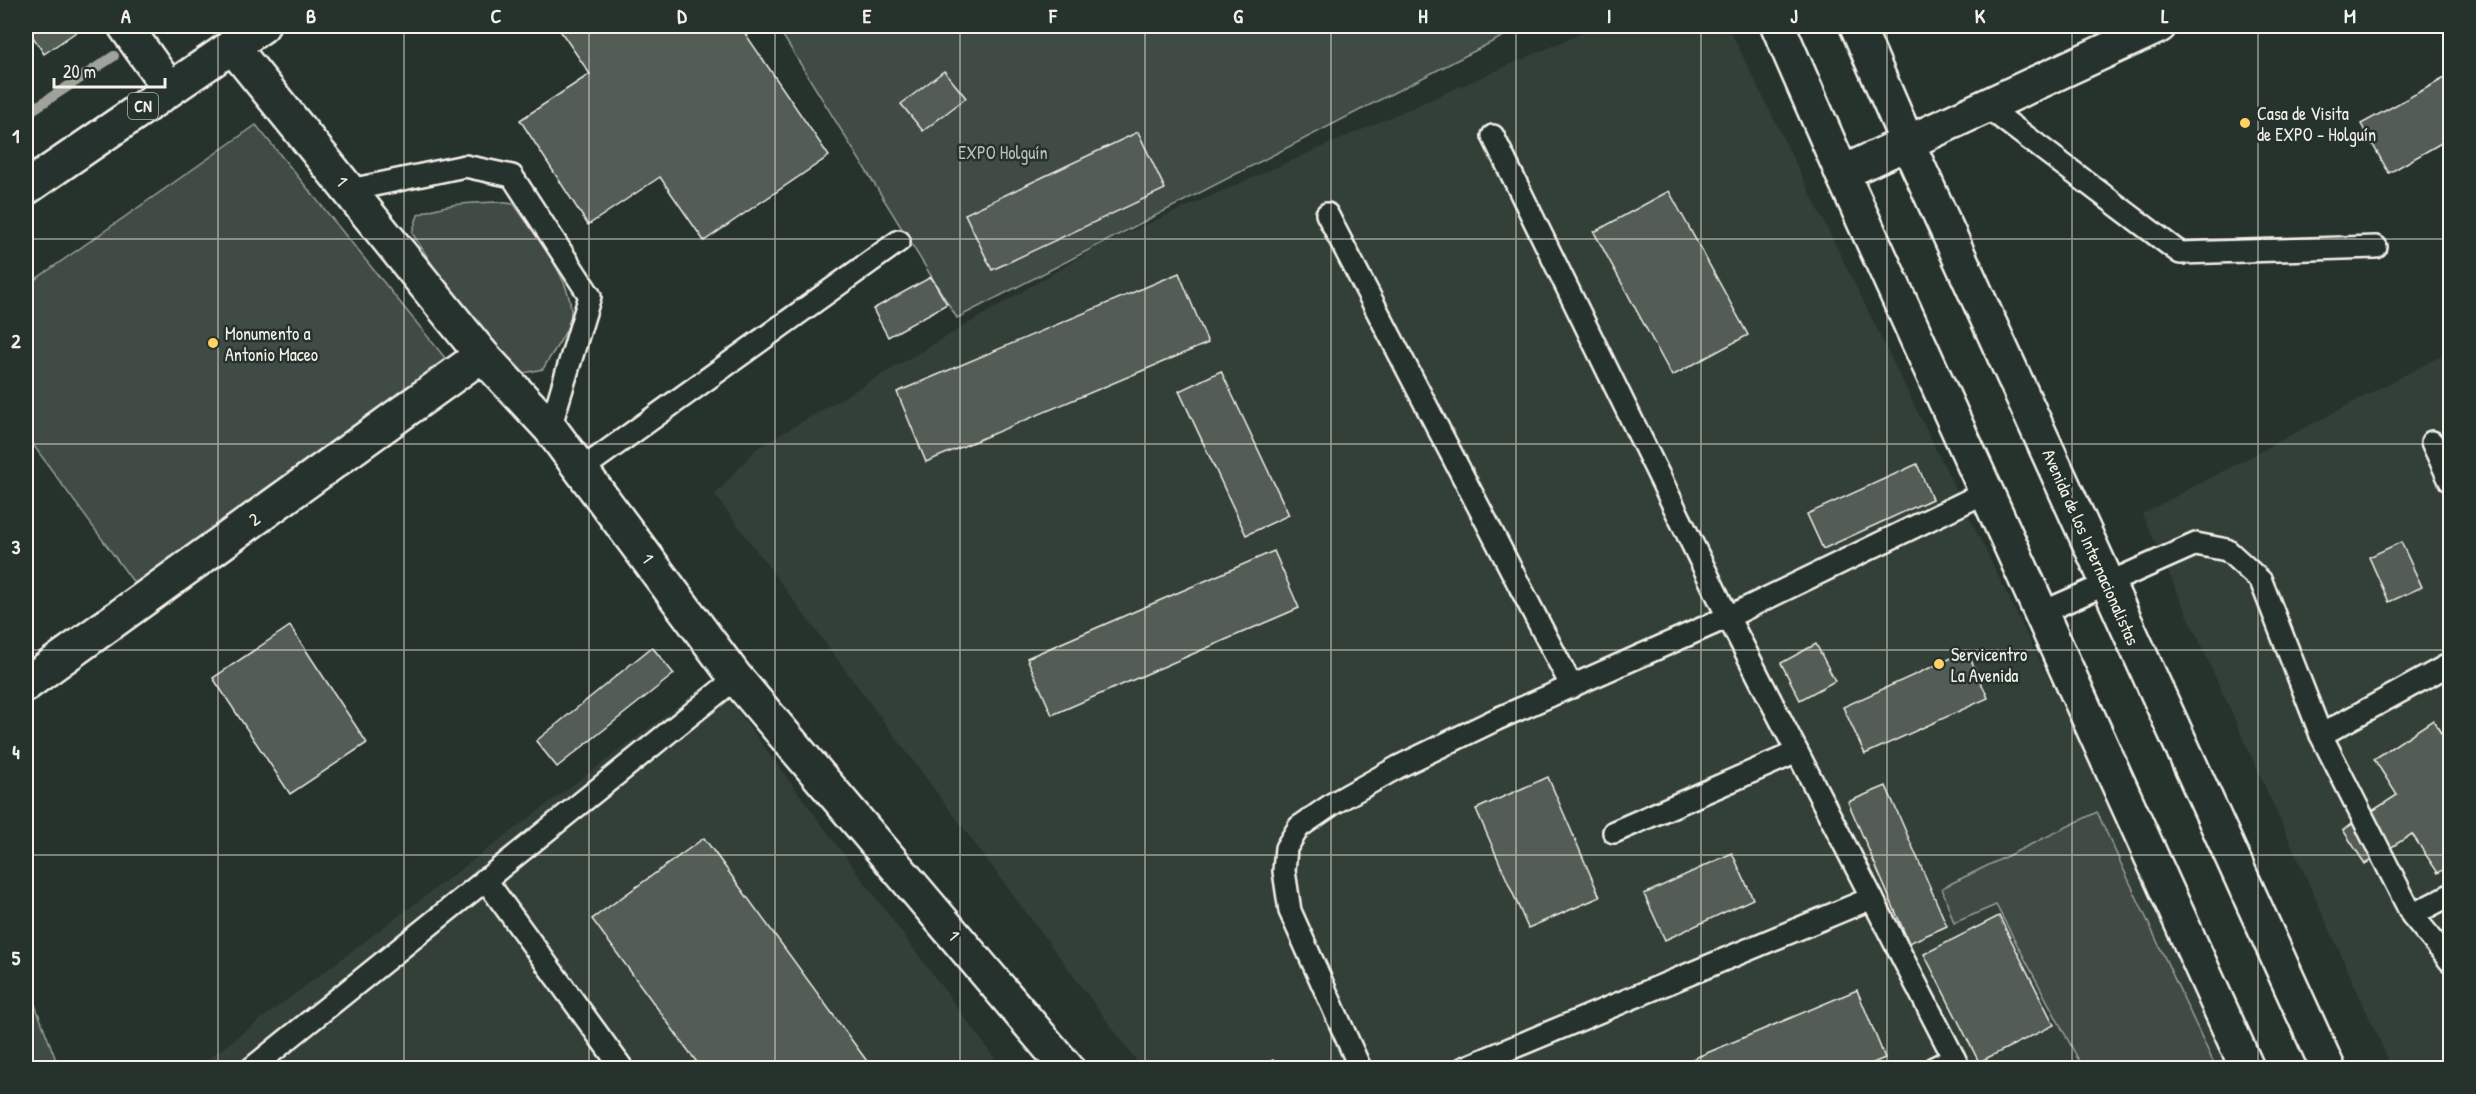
<svg xmlns="http://www.w3.org/2000/svg" width="2476" height="1094" viewBox="0 0 2476 1094" font-family="'Patrick Hand',sans-serif">
  <style>
    .built { fill: #333f39 }
    .green { fill: #414b45; stroke: #9a9e96; stroke-width: 1.5 }
    .lines { fill: none; stroke-linecap: round; stroke-linejoin: round }
    .stream { stroke: #9fa39b; stroke-width: 10 }
    .building { fill: #525c55; stroke: #f4f1e8; stroke-width: 1.5 }
    .lane-casing { stroke: #f4f1e8; stroke-width: 26 }
    .street-casing { stroke: #f4f1e8; stroke-width: 38 }
    .primary-casing { stroke: #f4f1e8; stroke-width: 38 }
    .highway-casing { stroke: #f4f1e8; stroke-width: 38 }
    .lane { stroke: #26332d; stroke-width: 21 }
    .street { stroke: #26332d; stroke-width: 33 }
    .primary { stroke: #26332d; stroke-width: 33 }
    .highway { stroke: #26332d; stroke-width: 33 }
    .grid { fill: none; stroke: #f4f1e8; stroke-width: 1.5; stroke-opacity: 0.55 }
    .poi-dot { fill: #ffd166; stroke: #26332d; stroke-width: 2 }
    .labels { text-anchor: middle; dominant-baseline: central; stroke-width: 5; stroke-linejoin: round; paint-order: stroke }
    .shield { fill: #26332d; stroke: #b6b8b0; stroke-width: 1.5 }
    .shield-label { font-size: 16px; font-weight: bold; fill: #f4f1e8 }
    .poi-label { font-size: 18px; fill: #f4f1e8; stroke: #26332d; text-anchor: start }
    .park-label { font-size: 18px; fill: #bebfb7; stroke: #26332d }
    .street-label { font-size: 18px; fill: #f4f1e8; stroke: #26332d }
    .neatline { fill: none; stroke: #f4f1e8; stroke-width: 2 }
    .grid-label { font-size: 20px; text-anchor: middle; font-weight: bold; fill: #f4f1e8 }
  </style>
  <rect width="100%" height="100%" fill="#26332d"/>
  <filter id="ink" filterUnits="userSpaceOnUse"><feTurbulence type="fractalNoise" baseFrequency=".0167" numOctaves="2"/><feDisplacementMap in="SourceGraphic" scale="12" xChannelSelector="R" yChannelSelector="G"/><feConvolveMatrix kernelMatrix="1 2 1 2 8 2 1 2 1" color-interpolation-filters="sRGB"/></filter>
  <g filter="url(#ink)">
    <g class="built">
      <polygon points="1598,26 1728,26 2126,836 2231,1068 1142,1068 715,495 756,449 1106,242"/>
      <polygon points="2450,351 2450,1068 2392,1068 2142,514"/>
      <polygon points="714,679 1002,1068 196,1068"/>
    </g>
    <g class="green">
      <polygon points="777,26 1523,26 957,318"/>
      <polygon points="256,125 446,359 137,587 26,435 26,286"/>
      <path d="M497 202 514 204C533 233 578 285 570 320 566 336 551 354 543 369L519 374 452 295 412 233 418 215C444 203 470 203 497 202Z"/>
      <polygon points="2097,812 2216,1068 2083,1068 1996,905 1954,923 1942,888"/>
      <polygon points="26,981 59,1068 26,1068"/>
    </g>
    <g class="lines">
      <polyline class="stream" points="26,114 114,56"/>
    </g>
    <g class="building">
      <polygon points="26,26 80,26 82,28 44,54"/>
      <polygon points="557,26 740,26 829,156 704,241 660,177 588,225 520,120 590,74"/>
      <polygon points="944,71 966,98 923,131 901,104"/>
      <polygon points="2450,75 2450,138 2389,173 2361,124"/>
      <polygon points="1138,132 1165,189 992,270 965,214"/>
      <polygon points="1669,191 1748,335 1672,376 1594,232"/>
      <polygon points="1179,273 1208,343 926,462 897,392"/>
      <polygon points="931,277 947,304 888,337 873,309"/>
      <polygon points="1221,371 1289,515 1246,535 1179,391"/>
      <polygon points="1917,464 1932,499 1823,549 1807,514"/>
      <polygon points="2401,542 2422,587 2389,602 2369,557"/>
      <polygon points="1274,551 1299,608 1052,715 1027,658"/>
      <polygon points="290,626 367,743 290,794 213,678"/>
      <polygon points="1816,644 1835,681 1800,700 1781,663"/>
      <polygon points="652,647 674,674 557,767 536,741"/>
      <polygon points="1967,651 1988,698 1865,754 1843,707"/>
      <polygon points="2433,720 2450,748 2450,865 2438,873 2412,834 2365,864 2343,830 2397,795 2374,759"/>
      <polygon points="1548,777 1600,897 1528,928 1476,809"/>
      <polygon points="1886,786 1947,926 1909,943 1848,802"/>
      <polygon points="704,838 872,1068 701,1068 592,919"/>
      <polygon points="1732,853 1753,899 1665,940 1644,894"/>
      <polygon points="1999,916 2054,1025 1979,1062 1924,954"/>
      <polygon points="1857,990 1885,1058 1861,1068 1671,1068"/>
      <polygon points="1273,1060 1278,1068 1258,1068"/>
    </g>
    <g class="lines">
      <defs>
        <g id="lane">
          <polyline points="1987,107 2180,253 2376,247"/>
          <polyline points="1493,136 1728,617 1959,1068"/>
          <polyline points="350,190 465,166 512,176 590,296 550,428"/>
          <polyline points="1327,214 1572,687"/>
          <polyline points="2432,442 2450,481"/>
          <polyline points="582,469 899,241"/>
          <polyline points="2041,613 2196,544 2227,550 2261,581 2321,735 2412,915 2450,895"/>
          <polyline points="2321,735 2450,664"/>
          <polyline points="1614,832 1797,752"/>
          <polyline points="485,879 622,1068"/>
          <polyline points="2412,915 2450,961"/>
          <polyline points="252,1068 736,678"/>
          <polyline points="1360,1068 1290,911 1284,871 1286,848 1299,827 1334,803 1398,767 1497,719 1728,617 1986,492"/>
          <polyline points="1464,1068 1872,898"/>
          <polyline points="1934,1068 1954,1058"/>
        </g>
        <g id="street">
          <polyline points="125,26 169,88"/>
          <polyline points="232,46 482,355 550,428 736,678 1067,1068"/>
          <polyline points="1842,173 2159,26"/>
          <polyline points="26,684 482,355"/>
        </g>
        <polyline id="primary" points="26,188 262,26"/>
        <g id="highway">
          <polyline points="1778,26 1842,173 2247,1068"/>
          <polyline points="1857,26 1908,144 2328,1068"/>
        </g>
      </defs>
      <use href="#lane" class="lane-casing"/>
      <use href="#street" class="street-casing"/>
      <use href="#primary" class="primary-casing"/>
      <use href="#highway" class="highway-casing"/>
      <use href="#lane" class="lane"/>
      <use href="#street" class="street"/>
      <use href="#primary" class="primary"/>
      <use href="#highway" class="highway"/>
    </g>
  </g>
  <path class="grid" d="M218 26V1068M404 26V1068M589 26V1068M775 26V1068M960 26V1068M1145 26V1068M1331 26V1068M1516 26V1068M1701 26V1068M1887 26V1068M2072 26V1068M2258 26V1068M26 239H2450M26 444H2450M26 650H2450M26 855H2450"/>
  <g class="poi-dot">
    <circle cx="2245" cy="123" r="6"/>
    <circle cx="213" cy="343" r="6"/>
    <circle cx="1939" cy="664" r="6"/>
  </g>
  <g class="labels">
    <rect class="shield" x="128" y="93" width="30" height="26" rx="4.5"/>
    <g class="shield-label">
      <text x="143" y="106">CN</text>
    </g>
    <g class="poi-label">
      <text x="2257" y="113">Casa de Visita<tspan x="2257" dy="21">de EXPO - Holguín</tspan></text>
      <text x="225" y="333">Monumento a<tspan x="225" dy="21">Antonio Maceo</tspan></text>
      <text x="1951" y="654">Servicentro<tspan x="1951" dy="21">La Avenida</tspan></text>
    </g>
    <g class="park-label">
      <text x="1003" y="152">EXPO Holguín</text>
    </g>
    <g class="street-label">
      <text transform="translate(342 181) rotate(51)">1</text>
      <text transform="translate(254 519) rotate(-36)">2</text>
      <text transform="translate(2091 547) rotate(66)">Avenida de los Internacionalistas</text>
      <text transform="translate(648 558) rotate(54)">1</text>
      <text transform="translate(954 935) rotate(50)">1</text>
    </g>
  </g>
  <rect width="2476" height="1094" fill="none" stroke="#26332d" stroke-width="66"/>
  <path d="M54 78v9h111v-9" fill="none" stroke="#f4f1e8" stroke-width="3"/>
  <text x="63" y="78" font-size="18" fill="#f4f1e8" stroke="#26332d" stroke-width="4.5" paint-order="stroke">20 m</text>
  <rect x="33" y="33" width="2410" height="1028" class="neatline"/>
  <g class="grid-label">
    <text x="126" y="23">A</text>
    <text x="311" y="23">B</text>
    <text x="496" y="23">C</text>
    <text x="682" y="23">D</text>
    <text x="867" y="23">E</text>
    <text x="1053" y="23">F</text>
    <text x="1238" y="23">G</text>
    <text x="1423" y="23">H</text>
    <text x="1609" y="23">I</text>
    <text x="1794" y="23">J</text>
    <text x="1980" y="23">K</text>
    <text x="2165" y="23">L</text>
    <text x="2350" y="23">M</text>
    <text x="16" y="143">1</text>
    <text x="16" y="348">2</text>
    <text x="16" y="554">3</text>
    <text x="16" y="759">4</text>
    <text x="16" y="965">5</text>
  </g>
</svg>
